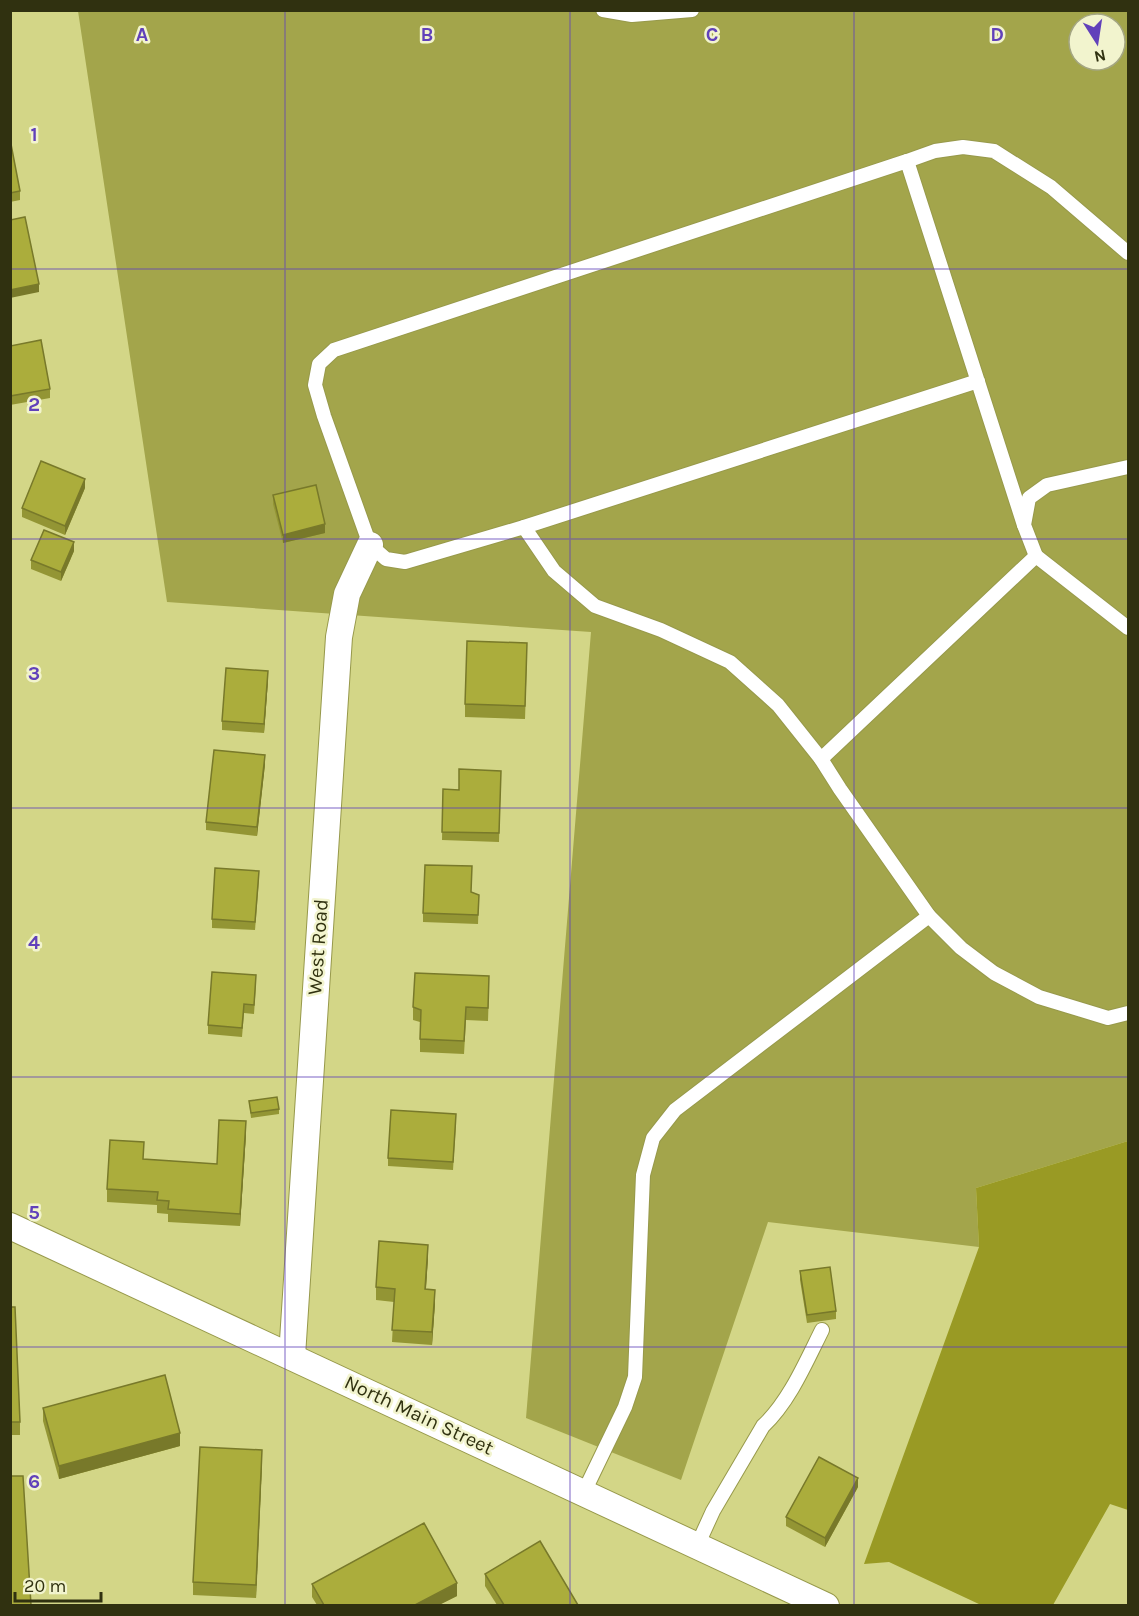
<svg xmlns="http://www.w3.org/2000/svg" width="1139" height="1616" viewBox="0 0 1139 1616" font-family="Karla,sans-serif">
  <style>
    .green { fill: #a3a54b; fill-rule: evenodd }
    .forest { fill: #999a24 }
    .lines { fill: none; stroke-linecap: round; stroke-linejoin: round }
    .service-casing { stroke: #97994b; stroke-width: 16 }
    .minor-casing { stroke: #97994b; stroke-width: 28 }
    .service { stroke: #fff; stroke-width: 14 }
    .minor { stroke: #fff; stroke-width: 26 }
    .wall { fill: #939534 }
    .shaded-wall { fill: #78792a }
    .building { fill: #abad3c; stroke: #78792a; stroke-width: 1.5 }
    .grid { fill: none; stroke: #6141ba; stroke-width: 1.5; stroke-opacity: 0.55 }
    .labels { text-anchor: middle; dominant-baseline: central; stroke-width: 5; stroke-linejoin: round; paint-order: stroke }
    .street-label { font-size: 20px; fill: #303110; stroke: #f2f4ce }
    .grid-label { font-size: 20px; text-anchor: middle; font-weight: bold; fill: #6141ba; stroke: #f2f4ce; stroke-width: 5; stroke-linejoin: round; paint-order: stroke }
  </style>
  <rect width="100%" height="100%" fill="#d3d687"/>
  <path class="green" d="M78 11H1128V1141L976 1188 979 1247 768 1222 681 1480 526 1418 591 632 167 602ZM1079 24H1115V60H1079Z"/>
  <polygon class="forest" points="1128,1141 1128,1510 1110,1504 1053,1605 981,1605 889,1562 864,1564 979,1247 976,1188"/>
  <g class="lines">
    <defs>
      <g id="service">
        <polyline points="603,10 632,15 692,10"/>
        <polyline points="907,161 935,151 963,147 994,151 1051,187 1128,253"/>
        <polyline points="978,381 524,527 405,562 386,559 370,545 324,416 315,385 319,364 334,350 907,161 1024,525"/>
        <polyline points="524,527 554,571 595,606 661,630 730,662 778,705 821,759"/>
        <polyline points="1036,556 1024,525 1029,498 1047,485 1128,467"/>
        <polyline points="1128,628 1036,556 821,759 840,789 929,916 961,948 994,973 1039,997 1108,1018 1128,1013"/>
        <polyline points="584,1492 625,1407 635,1377 643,1175 653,1138 675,1110 929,916"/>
        <path d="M697 1546 713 1511 763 1426C789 1402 806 1362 822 1330"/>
      </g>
      <g id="minor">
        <polyline points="10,1226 826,1606"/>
        <polyline points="292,1356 339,637 347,594 370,545"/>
      </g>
    </defs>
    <use href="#service" class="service-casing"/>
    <use href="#minor" class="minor-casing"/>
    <use href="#service" class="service"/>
    <use href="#minor" class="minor"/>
  </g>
  <g class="wall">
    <polygon points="10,139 20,191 20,200 10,202"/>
    <polygon points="10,346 50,389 50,398 10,405"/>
    <polygon points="85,488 65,535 22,517 22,508"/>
    <polygon points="273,495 325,533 283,543 273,504"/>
    <polygon points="74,551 61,581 31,569 31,560"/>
    <polygon points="527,656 525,719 465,717 465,704"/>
    <polygon points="268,680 264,733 222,730 222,721"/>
    <polygon points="265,764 257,836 206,830 206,822"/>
    <polygon points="501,771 499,842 442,840 443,789 459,790"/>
    <polygon points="259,879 255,930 212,928 212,919"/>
    <polygon points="471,892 479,895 478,924 423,922 423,913"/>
    <polygon points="256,984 254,1014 244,1013 242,1037 208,1034 208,1025"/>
    <polygon points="489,989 488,1021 466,1020 464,1054 420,1052 420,1022 413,1020 413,1007"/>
    <polygon points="249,1101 279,1109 279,1114 251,1118"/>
    <polygon points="456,1123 453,1170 388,1166 388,1158"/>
    <polygon points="246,1134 240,1226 168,1222 168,1214 157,1213 157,1205 107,1202 107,1189 143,1159 217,1164"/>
    <polygon points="428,1257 426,1289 435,1303 432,1345 392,1342 394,1302 376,1300 376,1287"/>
    <polygon points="800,1271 836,1311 836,1319 807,1323 800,1280"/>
    <polygon points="10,1307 20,1422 20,1435 10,1435"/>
    <polygon points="43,1408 180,1446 59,1479 43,1421"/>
    <polygon points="262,1463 256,1598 193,1595 193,1582"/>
    <polygon points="858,1487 825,1547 786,1526 786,1517"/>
    <polygon points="485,1574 578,1605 497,1605 485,1586"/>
    <polygon points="312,1584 457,1596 439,1605 317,1605 312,1597"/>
  </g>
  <g class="shaded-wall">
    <polygon points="39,284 39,292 10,298 10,290"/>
    <polygon points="85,479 85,488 65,535 65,526"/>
    <polygon points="325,524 325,533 283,543 283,535"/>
    <polygon points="74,542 74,551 61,581 61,572"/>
    <polygon points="268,671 268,680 264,733 264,724"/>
    <polygon points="265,755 265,764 257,836 257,827"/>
    <polygon points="246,1121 246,1134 240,1226 240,1214"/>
    <polygon points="428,1245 428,1257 425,1302 425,1289"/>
    <polygon points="435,1290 435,1303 432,1345 432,1332"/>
    <polygon points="180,1433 180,1446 59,1479 59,1466"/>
    <polygon points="262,1450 262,1463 256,1598 256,1585"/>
    <polygon points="858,1478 858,1487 825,1547 825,1538"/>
    <polygon points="457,1583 457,1596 439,1605 415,1605"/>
  </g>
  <g class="building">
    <polygon points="10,139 20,191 10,193"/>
    <polygon points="25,217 39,284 10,290 10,220"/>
    <polygon points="41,340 50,389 10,396 10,346"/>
    <polygon points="41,461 85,479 65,526 22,508"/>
    <polygon points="316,485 325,524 283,535 273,495"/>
    <polygon points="44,530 74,542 61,572 31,560"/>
    <polygon points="467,641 527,643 525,706 465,704"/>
    <polygon points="226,668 268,671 264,724 222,721"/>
    <polygon points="214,750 265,755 257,827 206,822"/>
    <polygon points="459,769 501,771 499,833 442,832 443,789 459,790"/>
    <polygon points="425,865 472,866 471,892 479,895 478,915 423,913"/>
    <polygon points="215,868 259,871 255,922 212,919"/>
    <polygon points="212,972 256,975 254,1005 244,1004 242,1028 208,1025"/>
    <polygon points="415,973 489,976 488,1008 466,1007 464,1041 420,1039 421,1010 413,1007"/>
    <polygon points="277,1097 279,1109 251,1113 249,1101"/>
    <polygon points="391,1110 456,1114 453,1162 388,1158"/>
    <polygon points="219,1120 246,1121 240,1214 168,1209 169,1201 157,1200 158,1192 107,1189 110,1140 144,1142 143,1159 217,1164"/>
    <polygon points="379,1241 428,1245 425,1289 435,1290 432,1332 392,1330 395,1289 376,1287"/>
    <polygon points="830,1267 836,1311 807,1315 800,1271"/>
    <polygon points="10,1307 15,1307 20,1422 10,1422"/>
    <polygon points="165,1375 180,1433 59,1466 43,1408"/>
    <polygon points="200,1447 262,1450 256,1585 193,1582"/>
    <polygon points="819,1457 858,1478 825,1538 786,1517"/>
    <polygon points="10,1476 23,1476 31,1605 10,1605"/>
    <polygon points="424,1523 457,1583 415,1605 324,1605 312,1584"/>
    <polygon points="540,1541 578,1605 504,1605 485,1574"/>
  </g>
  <path class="grid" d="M285 10V1606M570 10V1606M854 10V1606M10 269H1128M10 539H1128M10 808H1128M10 1077H1128M10 1347H1128"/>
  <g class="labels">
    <g class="street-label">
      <text transform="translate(318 947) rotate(-86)">West Road</text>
      <text transform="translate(419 1415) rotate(25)">North Main Street</text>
    </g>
  </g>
  <g class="grid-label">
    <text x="142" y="41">A</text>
    <text x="427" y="41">B</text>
    <text x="712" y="41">C</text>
    <text x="997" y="41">D</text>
    <text x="34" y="141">1</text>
    <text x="34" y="411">2</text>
    <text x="34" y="680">3</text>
    <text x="34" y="949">4</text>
    <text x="34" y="1219">5</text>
    <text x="34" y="1488">6</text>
  </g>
  <rect width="1139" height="1616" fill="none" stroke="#303110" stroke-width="24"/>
  <g transform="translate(1097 42) rotate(168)"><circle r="28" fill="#f2f4ce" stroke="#a4a682" stroke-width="1.5"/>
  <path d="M0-4.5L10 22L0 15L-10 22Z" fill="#6141ba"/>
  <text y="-9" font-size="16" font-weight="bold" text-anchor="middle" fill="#303110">N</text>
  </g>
  <path d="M15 1592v9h86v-9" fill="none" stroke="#303110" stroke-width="3"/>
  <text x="24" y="1592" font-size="18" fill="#303110" stroke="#f2f4ce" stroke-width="4.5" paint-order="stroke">20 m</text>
</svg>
